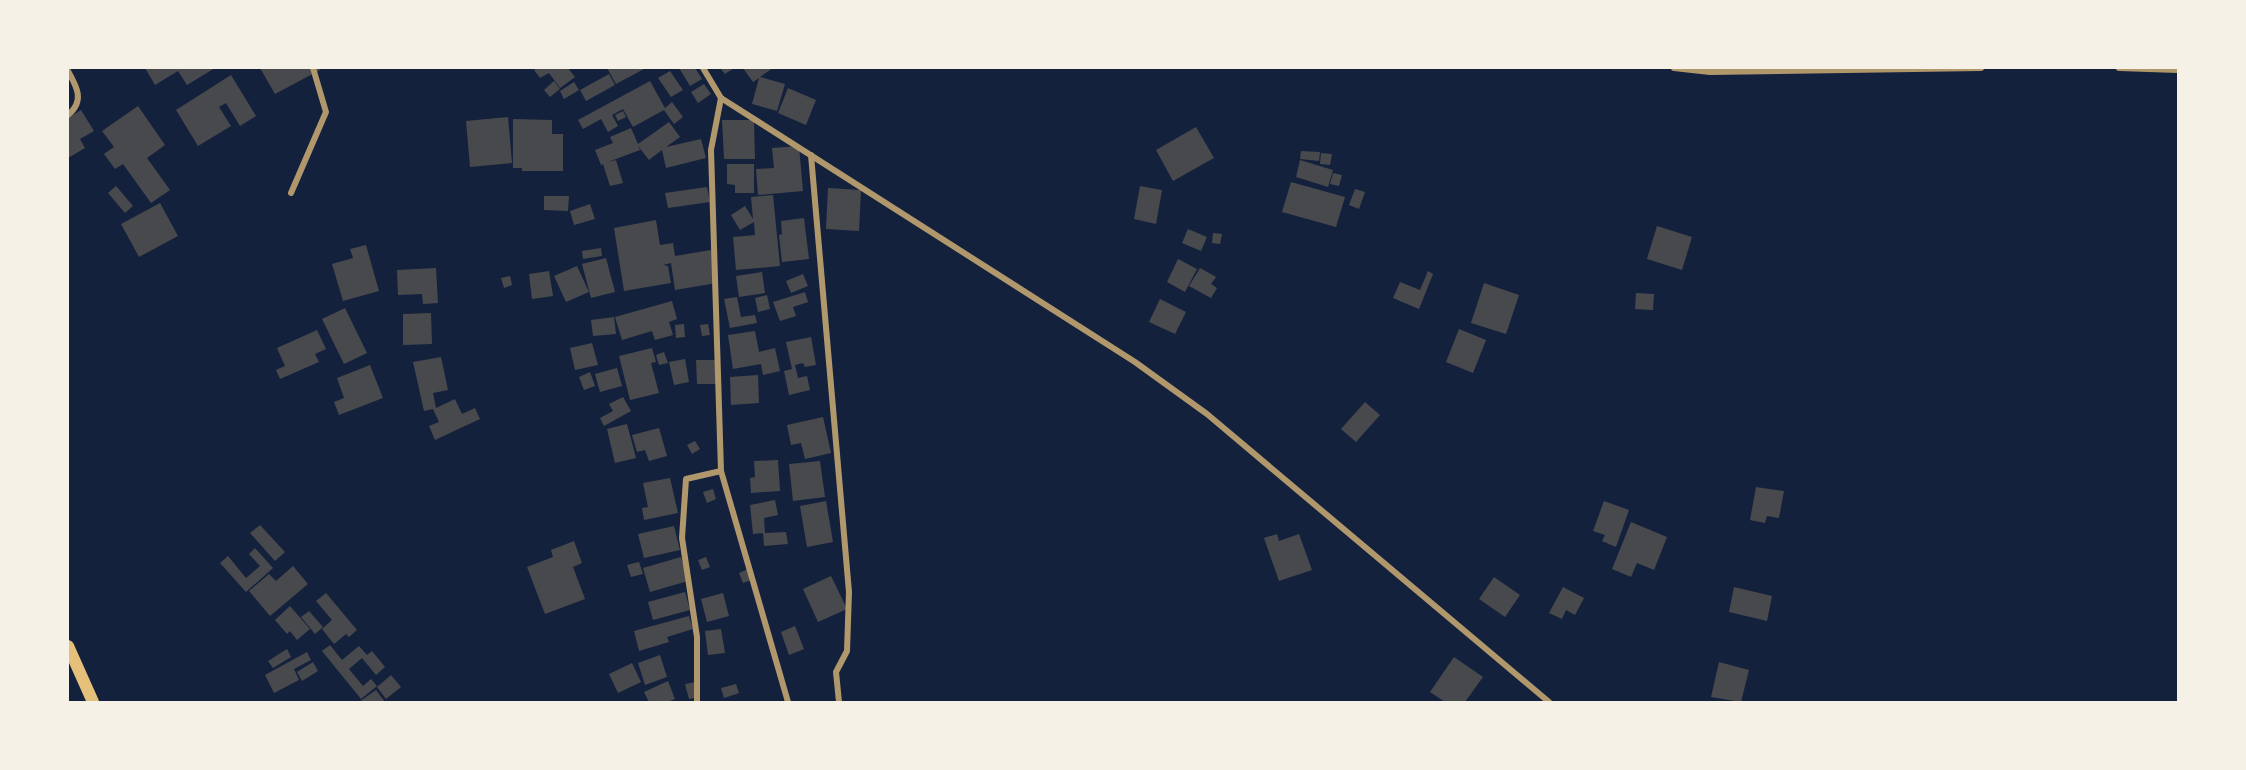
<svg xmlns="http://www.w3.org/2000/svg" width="2246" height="770" viewBox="0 0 2246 770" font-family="'Noto Sans',sans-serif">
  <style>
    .building { fill: #48494c }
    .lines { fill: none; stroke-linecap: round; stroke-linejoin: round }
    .minor { stroke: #b1986c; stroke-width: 6 }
    .secondary { stroke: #e5c07b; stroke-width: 12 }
  </style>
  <rect width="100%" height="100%" fill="#14213d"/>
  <g class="building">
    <polygon points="145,68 215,68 187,85 178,71 155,85"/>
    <polygon points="260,68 319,68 320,70 275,94"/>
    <polygon points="538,68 568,68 575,77 560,88 549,73 540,78 534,70"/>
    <polygon points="607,68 646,68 616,84"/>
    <polygon points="679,68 695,68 702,79 690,86"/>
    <polygon points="720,68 734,68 725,74"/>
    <polygon points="743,68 773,68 760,77 785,84 777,111 752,104 759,78 753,82"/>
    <polygon points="670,71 683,90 671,97 658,78"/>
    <polygon points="609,74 615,85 586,101 580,90"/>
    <polygon points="231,75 256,116 240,126 226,103 219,107 231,126 198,146 176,110"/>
    <polygon points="554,81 560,89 550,97 544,90"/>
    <polygon points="650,81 665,108 672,102 683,117 674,124 664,110 633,127 623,109 612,115 618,126 608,132 601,119 583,129 578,120"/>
    <polygon points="574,82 579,90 564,99 560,91"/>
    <polygon points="704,84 711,94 698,103 691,92"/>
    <polygon points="788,88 816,100 806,125 778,113"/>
    <polygon points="138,106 165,145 147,158 170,190 151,203 123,164 115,169 104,154 114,147 102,131"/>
    <polygon points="81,110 94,131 80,139 85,148 68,158 68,118"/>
    <polygon points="623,111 626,117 618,121 615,115"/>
    <polygon points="508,117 512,163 470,167 466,121"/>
    <polygon points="513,119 552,120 552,134 563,134 563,171 522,171 522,168 513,168"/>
    <polygon points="722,120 754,120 755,159 724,159"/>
    <polygon points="669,122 680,137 666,147 701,139 706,158 666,168 662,150 649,160 638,146 640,150 608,162 616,160 623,183 610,186 603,164 601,165 595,150 613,143 610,137 631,128 638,144"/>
    <polygon points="1196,127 1214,158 1173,181 1156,150"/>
    <polygon points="799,146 803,191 758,195 756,169 774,168 772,148"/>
    <polygon points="1301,151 1320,152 1319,161 1300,159"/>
    <polygon points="1321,153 1332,154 1330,165 1320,164"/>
    <polygon points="1300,160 1333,170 1328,187 1296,177"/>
    <polygon points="727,164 754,164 754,193 735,193 735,185 727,184"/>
    <polygon points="1333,173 1342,175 1339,186 1330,184"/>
    <polygon points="1291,182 1345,197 1336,227 1282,212"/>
    <polygon points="116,186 133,206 125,213 108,193"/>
    <polygon points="1140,186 1162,190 1156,224 1134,219"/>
    <polygon points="707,187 710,202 668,208 665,193"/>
    <polygon points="828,188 861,190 859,231 826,229"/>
    <polygon points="1355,189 1365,192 1359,209 1349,205"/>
    <polygon points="773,195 780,266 736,270 733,237 755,235 754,222 740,230 731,215 745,206 753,219 751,197"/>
    <polygon points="544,196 569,196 568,211 544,210"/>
    <polygon points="160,203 178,236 139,257 121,224"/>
    <polygon points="590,204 595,219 574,225 570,211"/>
    <polygon points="804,218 809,259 782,262 779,235 782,234 781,221"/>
    <polygon points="656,220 660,245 673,243 675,256 711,250 717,283 675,290 671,263 663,265 668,266 671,283 624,291 614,228"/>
    <polygon points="1657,226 1692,237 1682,270 1647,259"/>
    <polygon points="1188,229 1207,237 1201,251 1182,243"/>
    <polygon points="1213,233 1222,234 1220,244 1212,243"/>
    <polygon points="366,245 379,291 343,301 332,264 353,258 350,249"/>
    <polygon points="601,248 602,256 583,259 582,251"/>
    <polygon points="606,258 615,292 591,298 582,264"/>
    <polygon points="1178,259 1197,269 1185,292 1167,282"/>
    <polygon points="577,266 589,292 566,302 554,276"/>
    <polygon points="436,268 438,303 423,304 422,294 398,295 397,270"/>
    <polygon points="1200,268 1216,277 1211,284 1217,288 1211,298 1189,286"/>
    <polygon points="549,271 553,296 532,299 529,274"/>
    <polygon points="1428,271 1433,274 1419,309 1393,298 1400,282 1420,290"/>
    <polygon points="762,272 765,293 739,297 736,276"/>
    <polygon points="803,274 808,286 791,293 786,281"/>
    <polygon points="510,276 512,285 504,288 501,278"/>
    <polygon points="1484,283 1519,295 1506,334 1471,323"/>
    <polygon points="805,292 808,302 793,307 796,316 780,321 773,302"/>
    <polygon points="1636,293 1654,294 1653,310 1635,309"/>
    <polygon points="767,295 770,309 758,312 755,298"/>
    <polygon points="737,297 741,317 755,315 757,323 730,328 724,299"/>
    <polygon points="1160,299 1186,312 1175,334 1149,322"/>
    <polygon points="672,301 677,319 669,322 673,335 655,340 652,331 622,340 615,317"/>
    <polygon points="345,308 367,353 344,364 322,319"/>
    <polygon points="431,313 432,344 403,345 403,314"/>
    <polygon points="614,317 616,334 593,336 591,320"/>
    <polygon points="684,324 685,337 676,338 675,325"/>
    <polygon points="708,324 710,335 702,336 700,325"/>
    <polygon points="1459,329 1486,340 1473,373 1446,362"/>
    <polygon points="317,330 326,349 315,354 319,362 280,379 276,370 285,366 277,348"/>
    <polygon points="755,331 759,352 775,348 780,371 763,375 761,364 733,369 728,335"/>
    <polygon points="811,337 816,365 805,367 803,363 795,365 798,378 807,376 810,390 789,395 784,371 792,369 786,342"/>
    <polygon points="592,343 598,365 575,370 570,348"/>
    <polygon points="652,348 656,362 651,363 659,393 630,400 619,356"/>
    <polygon points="664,352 668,363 659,365 656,355"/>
    <polygon points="441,357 448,390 433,393 436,408 455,399 462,414 475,408 480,419 435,440 429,426 439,422 433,409 424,411 413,362"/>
    <polygon points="685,359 689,382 674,385 669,362"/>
    <polygon points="696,360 716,360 717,384 697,384"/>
    <polygon points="370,365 383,398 339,415 334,402 344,398 337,378"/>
    <polygon points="617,368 622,386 600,392 595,374"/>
    <polygon points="590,372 595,386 584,390 579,377"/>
    <polygon points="758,375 759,403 731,405 730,377"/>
    <polygon points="623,397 631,411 604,426 600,418 613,411 609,404"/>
    <polygon points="1365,402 1380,415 1356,442 1341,429"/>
    <polygon points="823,417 831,453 805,459 801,443 791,445 787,425"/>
    <polygon points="627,424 636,458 615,463 607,429"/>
    <polygon points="659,428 667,456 649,461 645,450 637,452 632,435"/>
    <polygon points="695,441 700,449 692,454 687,445"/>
    <polygon points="778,460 780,491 751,493 750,478 755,477 754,461"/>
    <polygon points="820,461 825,497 793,501 789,464"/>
    <polygon points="670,478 678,513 644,520 642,508 648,507 643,483"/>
    <polygon points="1756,487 1784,491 1779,518 1767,516 1765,523 1750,520"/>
    <polygon points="713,489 716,499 707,503 703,492"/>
    <polygon points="775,500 778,515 764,518 765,533 786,532 788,544 764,546 763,533 753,534 750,505"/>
    <polygon points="826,501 833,542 807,547 800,506"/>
    <polygon points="1604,501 1629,510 1616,547 1602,541 1605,535 1593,531"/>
    <polygon points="1631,522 1667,537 1654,570 1637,563 1631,577 1612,569"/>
    <polygon points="260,525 285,552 275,561 250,533"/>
    <polygon points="674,526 680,550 644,558 638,534"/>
    <polygon points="1277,534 1279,541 1299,534 1312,570 1279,581 1264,538"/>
    <polygon points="574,541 582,563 573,567 585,599 545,614 527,567 553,557 551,550"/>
    <polygon points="255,548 273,568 246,592 220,563 228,556 246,578 260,566 249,554"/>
    <polygon points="681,557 688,581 650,592 643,568"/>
    <polygon points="706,557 710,567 702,570 698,560"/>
    <polygon points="639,562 643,574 631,577 627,565"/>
    <polygon points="293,566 308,584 270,616 249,591 269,574 276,581"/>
    <polygon points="748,569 752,580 743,583 739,573"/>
    <polygon points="831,576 847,609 818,622 803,589"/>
    <polygon points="1494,577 1520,595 1505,617 1479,599"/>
    <polygon points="1563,587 1584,598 1575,615 1566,610 1562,619 1549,613"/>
    <polygon points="1734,587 1772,596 1767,621 1729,612"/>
    <polygon points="685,592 690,610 653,620 648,602"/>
    <polygon points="326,593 357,630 349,637 346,634 334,644 322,629 332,620 316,601"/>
    <polygon points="723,593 729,616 707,622 701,599"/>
    <polygon points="290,606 310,629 297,640 290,631 287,634 275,620"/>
    <polygon points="309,611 323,627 315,634 301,617"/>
    <polygon points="689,616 693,629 667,637 669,642 639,651 634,631"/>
    <polygon points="795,626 804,649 789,655 781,632"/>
    <polygon points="721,629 725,653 708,655 705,631"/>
    <polygon points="330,645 342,660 359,646 367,655 372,651 385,667 376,675 362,658 349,669 363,686 371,679 377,686 361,699 322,651"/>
    <polygon points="287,649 291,657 273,668 268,661"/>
    <polygon points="307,652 311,660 294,669 299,680 274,693 265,675"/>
    <polygon points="660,655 667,677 645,685 638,663"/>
    <polygon points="1454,657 1483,677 1465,702 1445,702 1430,692"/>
    <polygon points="313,662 318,671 302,681 297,672"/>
    <polygon points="1719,662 1749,670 1741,702 1711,697"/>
    <polygon points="632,663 641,682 618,693 609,674"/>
    <polygon points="391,675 401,687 386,699 377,687"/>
    <polygon points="668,681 675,699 667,702 649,702 644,692"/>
    <polygon points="696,682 699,697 689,699 685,684"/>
    <polygon points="736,684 739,693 724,698 721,688"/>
    <polygon points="376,690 385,702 359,702"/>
  </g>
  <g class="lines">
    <g class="minor">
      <polyline points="703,68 721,98 1135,362 1207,414 1549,702"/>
      <polyline points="1674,68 1710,72 1981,68"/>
      <polyline points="2119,68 2178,70"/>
      <path d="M68 71C77 87 85 101 68 115"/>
      <polyline points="721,98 711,150 721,471 788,702"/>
      <polyline points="811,155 849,592 847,651 836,672 839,702"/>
      <polyline points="291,193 326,112 313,68"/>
      <polyline points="697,702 697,637 682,538 686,479 721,471"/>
    </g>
    <polyline class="secondary" points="68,646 93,702"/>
  </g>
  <rect width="2246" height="770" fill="none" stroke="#f6f1e7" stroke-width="138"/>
</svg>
